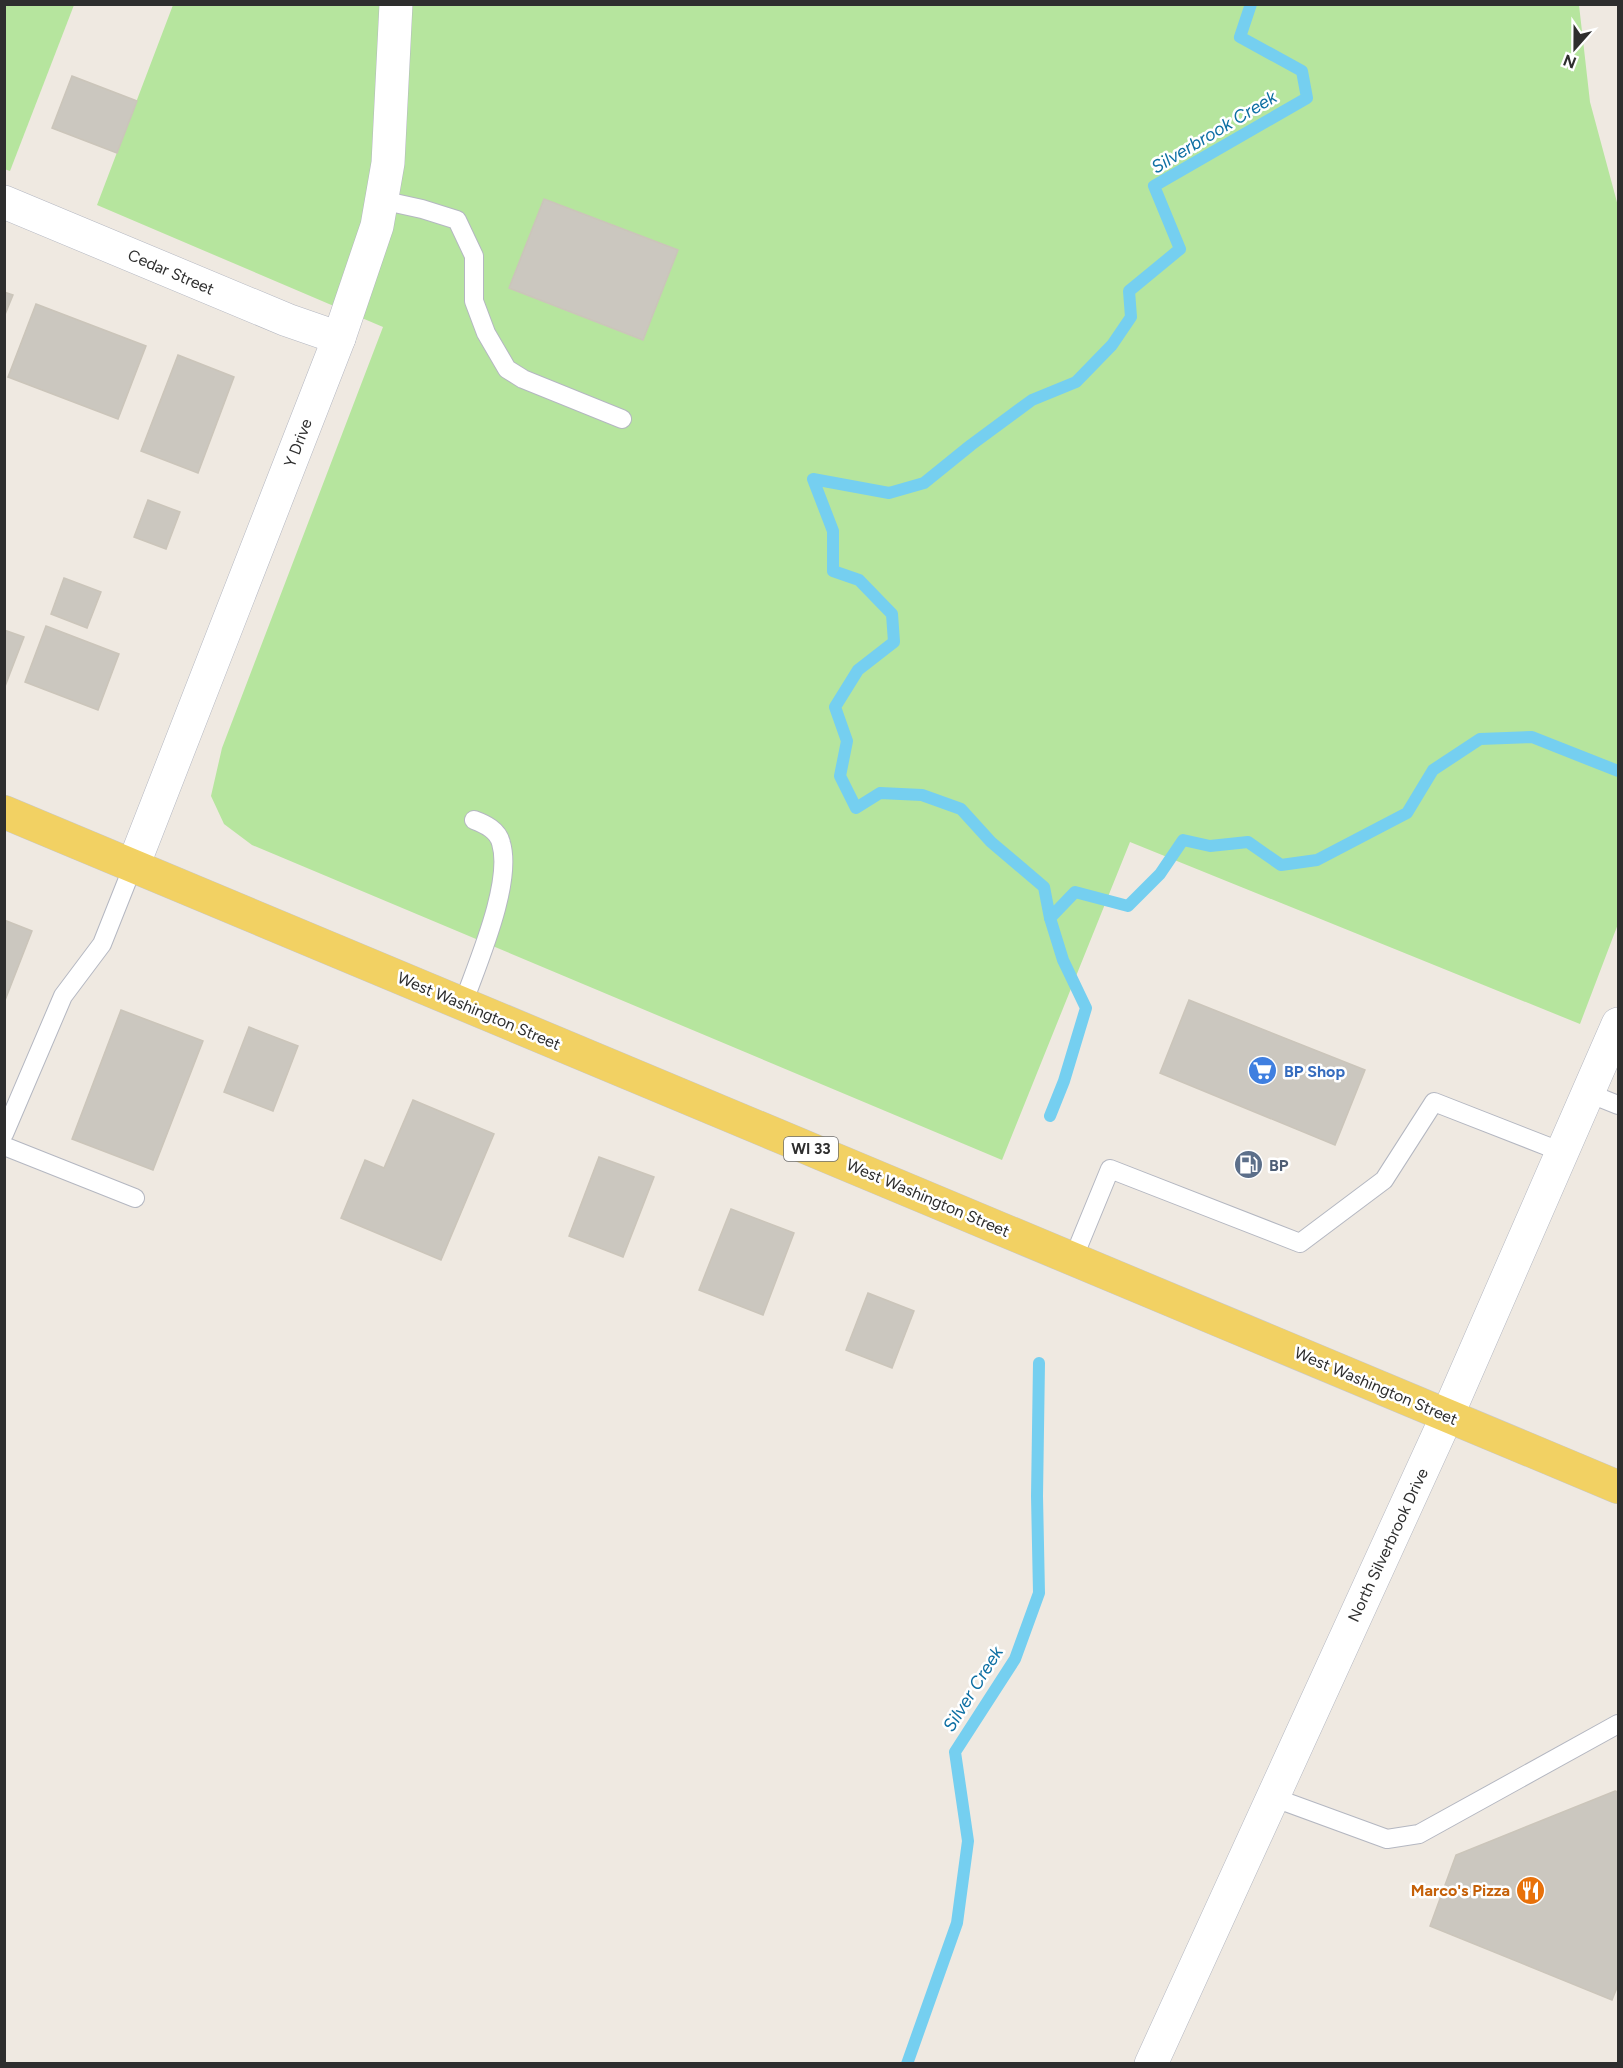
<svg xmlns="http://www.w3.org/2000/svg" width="1623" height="2068" viewBox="0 0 1623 2068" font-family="Figtree,sans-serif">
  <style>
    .green { fill: #b6e59e }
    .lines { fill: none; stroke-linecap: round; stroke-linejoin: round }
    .stream { stroke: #75cff0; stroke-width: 12 }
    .building { fill: #cbc7bf; stroke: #cbc5ba; stroke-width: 1.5 }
    .service-casing { stroke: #b4b7c1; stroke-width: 20 }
    .minor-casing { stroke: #b4b7c1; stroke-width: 34 }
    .primary-casing { stroke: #c9c9c9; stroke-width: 34 }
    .service { stroke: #fff; stroke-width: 18 }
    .minor { stroke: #fff; stroke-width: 33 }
    .primary { stroke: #f2d163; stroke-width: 33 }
    .labels { text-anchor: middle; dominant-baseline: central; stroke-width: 5; stroke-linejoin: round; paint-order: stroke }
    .shield { fill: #fff; stroke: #6d6d6d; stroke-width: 1.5 }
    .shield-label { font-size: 15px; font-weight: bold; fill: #2e2e2e }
    .street-label { font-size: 16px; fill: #2e2e2e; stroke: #fff }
    .shop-label { font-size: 16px; font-weight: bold; fill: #366cbe; stroke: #fff; text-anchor: start }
    .service-label { font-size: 16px; font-weight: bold; fill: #4e5e75; stroke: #fff; text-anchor: start }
    .food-label { font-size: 16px; font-weight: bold; fill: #c56008; stroke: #fff; text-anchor: end }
    .water-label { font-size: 18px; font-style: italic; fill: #0d6fa3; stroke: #fff }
  </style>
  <rect width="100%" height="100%" fill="#efe9e1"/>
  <g class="green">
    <polygon points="5,4 74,5 10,171 4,169"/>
    <polygon points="173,5 1579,5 1590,102 1618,206 1618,924 1580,1024 1130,842 1002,1160 252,845 224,824 211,796 222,748 383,327 97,205"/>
  </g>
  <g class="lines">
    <g class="stream">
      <polyline points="1050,918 1044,887 991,842 961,809 922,795 880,793 856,808 840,776 847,741 835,707 858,670 894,642 892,614 859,580 833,571 833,531 813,479 889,493 924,483 971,445 1032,400 1076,382 1112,345 1131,317 1129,291 1180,249 1154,186 1307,98 1302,71 1240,37 1251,4"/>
      <polyline points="1050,1116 1064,1081 1086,1008 1063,960 1050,918 1075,892 1128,906 1160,874 1183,840 1210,846 1248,842 1281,865 1317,860 1407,813 1433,770 1480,739 1532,737 1618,771"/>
      <polyline points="907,2064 957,1923 968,1841 955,1752 1015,1659 1039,1593 1037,1496 1039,1363"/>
    </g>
  </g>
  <g class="building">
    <polygon points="72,76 137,101 117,153 52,128"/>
    <polygon points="544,199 678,250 643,340 509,288"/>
    <polygon points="4,292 13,295 4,317"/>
    <polygon points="36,304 146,346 118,419 8,377"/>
    <polygon points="178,355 234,377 198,473 141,451"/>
    <polygon points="148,500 180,512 166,549 134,537"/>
    <polygon points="64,578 101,592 87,628 51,614"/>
    <polygon points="46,626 119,654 98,710 25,682"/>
    <polygon points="4,630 24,637 4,689"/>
    <polygon points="4,920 32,931 4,1003"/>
    <polygon points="1189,1000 1365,1070 1335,1145 1160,1073"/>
    <polygon points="121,1010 203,1041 153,1170 72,1139"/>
    <polygon points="249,1027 298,1046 273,1111 224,1092"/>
    <polygon points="413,1100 494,1134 441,1260 341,1218 365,1160 384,1168"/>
    <polygon points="599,1157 654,1177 623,1257 569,1236"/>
    <polygon points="731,1209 794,1233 763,1315 699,1290"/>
    <polygon points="868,1293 914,1311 892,1368 846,1350"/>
    <polygon points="1615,1791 1618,1792 1618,1985 1612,2000 1430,1926 1456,1855"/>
  </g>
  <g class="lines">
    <defs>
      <g id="service">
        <polyline points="381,200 422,209 457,220 474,256 474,301 486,333 507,369 523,379 622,419"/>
        <path d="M463 1004C477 964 513 883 501 843 498 830 485 824 474 820"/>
        <polyline points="1588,1093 1618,1105"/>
        <polyline points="4,1134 63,996 102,944 133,866"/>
        <polyline points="4,1146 135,1198"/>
        <polyline points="1073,1259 1110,1169 1300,1243 1384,1180 1434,1102 1562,1152"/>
        <polyline points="1272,1797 1387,1839 1419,1834 1618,1724"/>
      </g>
      <g id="minor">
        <polyline points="4,202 287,320 339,338"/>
        <polyline points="133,866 339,338 377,226 388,163 396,4"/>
        <polyline points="1151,2064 1447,1416 1618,1024"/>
      </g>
      <polyline id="primary" points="4,812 1618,1487"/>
    </defs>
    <use href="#service" class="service-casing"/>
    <use href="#minor" class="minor-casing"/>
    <use href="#primary" class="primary-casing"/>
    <use href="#service" class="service"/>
    <use href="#minor" class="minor"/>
    <use href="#primary" class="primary"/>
  </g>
  <defs>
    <symbol id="supermarket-disc" viewBox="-11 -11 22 22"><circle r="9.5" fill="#3f7fe0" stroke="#fff"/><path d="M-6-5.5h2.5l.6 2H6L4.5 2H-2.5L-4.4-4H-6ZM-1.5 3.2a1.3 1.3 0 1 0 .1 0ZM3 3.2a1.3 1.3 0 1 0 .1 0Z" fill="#fff"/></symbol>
    <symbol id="fuel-disc" viewBox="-11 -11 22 22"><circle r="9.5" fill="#5c6f8a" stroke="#fff"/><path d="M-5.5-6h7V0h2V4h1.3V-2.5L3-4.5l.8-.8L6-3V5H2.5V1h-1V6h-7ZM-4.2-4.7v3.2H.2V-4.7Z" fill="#fff"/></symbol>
    <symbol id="restaurant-disc" viewBox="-11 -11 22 22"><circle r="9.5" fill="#e8710a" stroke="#fff"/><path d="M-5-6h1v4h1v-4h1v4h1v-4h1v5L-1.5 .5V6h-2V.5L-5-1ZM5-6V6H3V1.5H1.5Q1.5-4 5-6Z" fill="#fff"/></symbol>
  </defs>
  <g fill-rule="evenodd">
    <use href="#supermarket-disc" x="1246" y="1054" width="33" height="33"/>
    <use href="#fuel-disc" x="1232" y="1148" width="33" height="33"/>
    <use href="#restaurant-disc" x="1514" y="1874" width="33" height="33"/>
  </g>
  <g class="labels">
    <rect class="shield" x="784" y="1137" width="54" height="24" rx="4.5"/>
    <g class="shield-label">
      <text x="811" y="1149">WI 33</text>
    </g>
    <g class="street-label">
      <text transform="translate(171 272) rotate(23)">Cedar Street</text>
      <text transform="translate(298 443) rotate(-69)">Y Drive</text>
      <text transform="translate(479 1011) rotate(23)">West Washington Street</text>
      <text transform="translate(928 1198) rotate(23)">West Washington Street</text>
      <text transform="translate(1376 1386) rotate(23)">West Washington Street</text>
      <text transform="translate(1388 1545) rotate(-65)">North Silverbrook Drive</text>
    </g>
    <g class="shop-label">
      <text x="1284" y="1071">BP Shop</text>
    </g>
    <g class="service-label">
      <text x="1269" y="1165">BP</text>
    </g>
    <g class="food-label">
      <text x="1510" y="1890">Marco's Pizza</text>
    </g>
    <g class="water-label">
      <text transform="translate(1214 132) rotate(-31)">Silverbrook Creek</text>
      <text transform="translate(973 1689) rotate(-58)">Silver Creek</text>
    </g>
  </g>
  <rect width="1623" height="2068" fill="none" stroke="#2e2e2e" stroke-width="12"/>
  <g transform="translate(1575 48) rotate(201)" stroke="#ffffff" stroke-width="4.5" paint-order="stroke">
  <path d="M0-4.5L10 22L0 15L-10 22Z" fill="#2e2e2e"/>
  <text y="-9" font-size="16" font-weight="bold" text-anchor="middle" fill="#2e2e2e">N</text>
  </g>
</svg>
